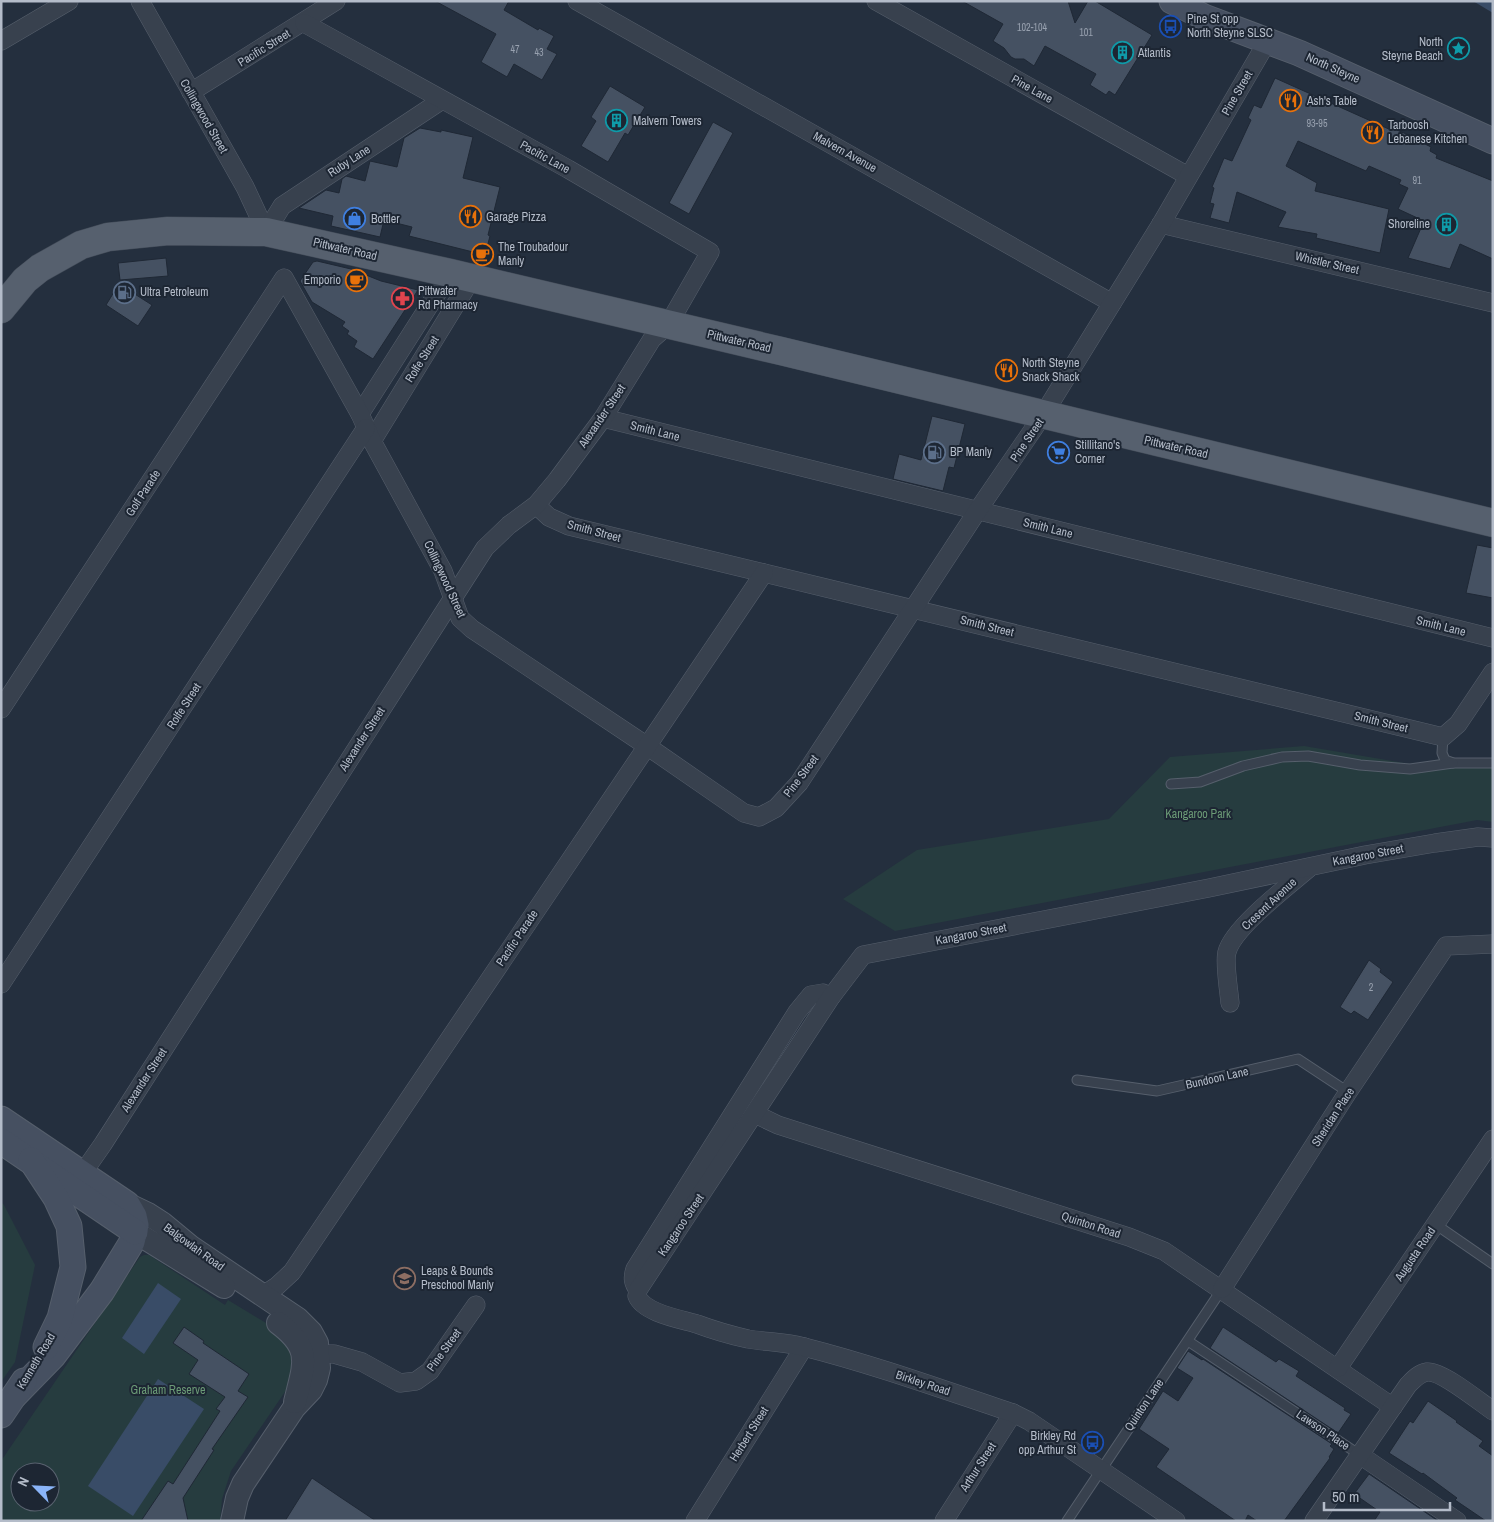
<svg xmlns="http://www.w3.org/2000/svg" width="1494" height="1522" viewBox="0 0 1494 1522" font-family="'Archivo Narrow',sans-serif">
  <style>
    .green { fill: #263c3f; fill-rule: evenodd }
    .water { fill: #394c67 }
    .building { fill: #455162; stroke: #1f2835 }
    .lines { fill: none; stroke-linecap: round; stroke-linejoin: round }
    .service-casing { stroke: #565f6c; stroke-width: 11 }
    .minor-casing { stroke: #565f6c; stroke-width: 19 }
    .tertiary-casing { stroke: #565f6c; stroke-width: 24 }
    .secondary-casing { stroke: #565f6c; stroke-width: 27 }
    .primary-casing { stroke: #414a57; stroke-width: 29 }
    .service { stroke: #38414e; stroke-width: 9 }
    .minor { stroke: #38414e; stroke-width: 18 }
    .tertiary { stroke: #38414e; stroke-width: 22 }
    .secondary { stroke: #465061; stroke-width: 25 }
    .primary { stroke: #56606e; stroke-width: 28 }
    .labels { text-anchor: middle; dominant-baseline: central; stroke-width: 4; stroke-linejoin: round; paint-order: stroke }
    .number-label { font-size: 10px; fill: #98a1af }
    .poi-label { font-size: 12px; fill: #b4bcc9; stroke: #1d2633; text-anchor: start }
    .street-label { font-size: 12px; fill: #b4bcc9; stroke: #1d2633 }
    .park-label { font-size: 12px; fill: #6b9a76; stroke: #1d2633 }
  </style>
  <rect width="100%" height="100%" fill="#242f3e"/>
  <g class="green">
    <polygon points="1304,746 1416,765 1493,767 1493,822 1477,820 895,931 843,899 917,850 1109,819 1170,757"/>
    <polygon points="1,1202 4,1205 35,1265 15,1362 1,1382"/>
    <path d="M144 1255H149L225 1305 228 1300 281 1332 293 1346V1380L231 1471 222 1499 220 1521H1V1461L140 1257ZM20 1472H50V1502H20Z"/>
  </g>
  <g class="water">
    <polygon points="1473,1 1493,1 1493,13"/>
    <polygon points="158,1283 181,1299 144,1354 122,1338"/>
    <polygon points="158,1379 204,1409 133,1516 88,1486"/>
  </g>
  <g class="building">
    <polygon points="435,1 509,1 504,10 538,30 539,28 554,36 547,49 557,54 542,80 514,64 507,77 481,62 496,34"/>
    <polygon points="962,1 1068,1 1075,23 1088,1 1095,1 1152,35 1115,95 1109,91 1106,95 1090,85 1096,74 1045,46 1034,66 1024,59 1015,59 1011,57 1004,48 993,41 1003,24"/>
    <polygon points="1275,78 1391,130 1392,128 1411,136 1411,137 1431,147 1430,151 1437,155 1436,158 1493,181 1493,259 1460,244 1450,269 1408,258 1424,221 1398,209 1408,188 1399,184 1401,180 1369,166 1366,171 1298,141 1286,166 1317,183 1315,191 1389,209 1380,253 1316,238 1317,234 1278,227 1286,212 1237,192 1229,223 1210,218 1214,204 1210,203 1214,188 1212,187 1224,158 1232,161 1251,120 1248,118 1254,105 1261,108"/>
    <polygon points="610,86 645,107 628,135 625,133 608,162 581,146 596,121 591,117"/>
    <polygon points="713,122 733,133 689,214 669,203"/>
    <polygon points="420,128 441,132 441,130 473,137 463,178 500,187 488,235 490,236 485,255 409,236 412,227 384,220 380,237 331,226 333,216 299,208 326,190 339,193 342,179 346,176 365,181 370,161 397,167 404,138"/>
    <polygon points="166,258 168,276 120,280 118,263"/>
    <polygon points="317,261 351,269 381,281 418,290 373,359 354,347 357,341 347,334 349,331 342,326 345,322 312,302 300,281 313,262"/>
    <polygon points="119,284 152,305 138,326 106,305"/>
    <polygon points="932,416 965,424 954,468 949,467 943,491 893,479 899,454 921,460"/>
    <polygon points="1477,545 1493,548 1493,598 1466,593"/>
    <polygon points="1369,960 1381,969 1380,972 1393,982 1368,1020 1354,1011 1351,1014 1340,1007"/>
    <polygon points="184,1327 204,1341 203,1343 249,1374 238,1391 248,1397 212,1449 214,1450 183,1498 188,1521 141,1521 168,1481 173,1484 220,1411 216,1409 225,1397 189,1374 198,1360 173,1343"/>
    <polygon points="1223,1327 1276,1362 1279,1359 1299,1371 1296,1376 1345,1408 1344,1410 1351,1414 1338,1433 1210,1348"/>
    <polygon points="1188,1351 1202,1360 1203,1359 1332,1444 1330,1446 1334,1449 1329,1457 1330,1458 1284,1521 1257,1521 1248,1515 1245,1521 1236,1521 1156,1467 1169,1449 1139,1429 1163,1391 1178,1401 1193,1378 1177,1368"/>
    <polygon points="1428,1401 1457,1421 1456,1422 1483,1441 1479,1446 1493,1456 1493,1521 1486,1521 1455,1500 1457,1498 1423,1473 1422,1474 1389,1453 1410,1421 1413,1423"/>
    <polygon points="1369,1474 1419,1508 1438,1521 1374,1521 1380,1512 1354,1494"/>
    <polygon points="312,1478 340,1497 376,1521 285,1521"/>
  </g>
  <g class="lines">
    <defs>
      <g id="service">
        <polyline points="1443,737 1442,753 1445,760 1453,763 1493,763"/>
        <polyline points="1171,784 1200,782 1243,766 1282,757 1308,756 1360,765 1410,769 1453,763"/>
        <polyline points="1077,1080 1157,1091 1298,1059 1348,1092"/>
        <polyline points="1435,1224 1493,1264"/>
        <polyline points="1188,1341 1360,1455"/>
        <polyline points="1067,1521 1222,1289"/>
      </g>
      <g id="minor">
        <polyline points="140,1 245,187 266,232"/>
        <polyline points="577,1 1112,303"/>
        <polyline points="876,1 1188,176"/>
        <polyline points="1,41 69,1"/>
        <polyline points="191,92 336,1"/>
        <polyline points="1161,224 1493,303"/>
        <polyline points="266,232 282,206 442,100"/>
        <polyline points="360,414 450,273"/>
        <polyline points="603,418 1493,638"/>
        <polyline points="372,441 472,278"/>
        <polyline points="536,505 549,517 569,526 1443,737 1458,724 1493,672"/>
        <polyline points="1,709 284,278 360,414 372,441 443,571 460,618 472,629 647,746 744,813 759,817 776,808 799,783 978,510 1043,415 1161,224 1267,42"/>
        <polyline points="1,984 366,428"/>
        <path d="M1230 1003C1229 991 1224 962 1227 952 1233 928 1288 886 1308 869"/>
        <polyline points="755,1114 778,1125 1129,1237 1164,1251 1393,1407"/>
        <polyline points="82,1174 103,1144 485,548 509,525 536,505 557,480 603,418 652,339 668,325 710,252 568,169 304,23"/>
        <polyline points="1222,1289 1348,1092 1446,946 1493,944"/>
        <path d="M638 1290C633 1283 632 1278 635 1269L797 1012 811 995 823 993 831 997"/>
        <polyline points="263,1295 277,1286 292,1272 764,573"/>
        <polyline points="319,1354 334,1354 362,1362 400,1383 416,1381 430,1371 476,1305"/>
        <polyline points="1338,1368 1493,1139"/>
        <polyline points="1360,1455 1457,1521"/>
        <polyline points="695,1521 804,1347"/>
        <polyline points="944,1521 1013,1413"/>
        <path d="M1176 1521 1029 1421 1013 1413C944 1390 875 1365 804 1347 785 1342 766 1342 748 1339 730 1335 713 1330 697 1324 680 1319 644 1313 637 1296L638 1290 831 997 863 955 1209 888 1365 855 1435 843 1478 837 1493 838"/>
        <path d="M1314 1521 1408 1385C1413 1380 1419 1373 1427 1372 1441 1370 1480 1402 1493 1411"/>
      </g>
      <g id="tertiary">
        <polyline points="127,1204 148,1214 162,1223 191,1247 298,1319 311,1332 317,1343 319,1368 316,1380 311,1390 294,1408 243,1484 237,1498 232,1521"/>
        <polyline points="135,1232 224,1287"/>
        <path d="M278 1323C313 1349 304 1364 295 1402"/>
      </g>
      <g id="secondary">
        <polyline points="1172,1 1204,17 1299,53 1493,141"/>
        <polyline points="1,1119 127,1204 134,1216 136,1225 132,1242 102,1291 53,1356 15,1395"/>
        <polyline points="1,1141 135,1232"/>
        <polyline points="31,1160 56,1198 69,1226 73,1267 60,1318 46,1347"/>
        <polyline points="1,1415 24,1381"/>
      </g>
      <polyline id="primary" points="1,309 25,280 40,268 81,245 108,237 168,231 266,232 450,273 781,351 1493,523"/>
    </defs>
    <use href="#service" class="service-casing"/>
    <use href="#minor" class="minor-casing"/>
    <use href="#tertiary" class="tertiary-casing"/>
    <use href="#secondary" class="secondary-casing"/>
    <use href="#primary" class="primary-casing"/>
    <use href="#service" class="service"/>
    <use href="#minor" class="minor"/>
    <use href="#tertiary" class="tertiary"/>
    <use href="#secondary" class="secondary"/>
    <use href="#primary" class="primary"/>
  </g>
  <defs>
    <symbol id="bus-ring" viewBox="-11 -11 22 22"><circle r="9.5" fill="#1d2633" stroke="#1a4fb4" stroke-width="1.5"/><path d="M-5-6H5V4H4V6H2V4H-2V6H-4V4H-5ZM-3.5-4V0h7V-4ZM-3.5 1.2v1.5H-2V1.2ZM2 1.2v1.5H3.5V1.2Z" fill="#1a4fb4"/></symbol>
    <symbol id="sight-ring" viewBox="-11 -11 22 22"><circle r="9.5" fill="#1d2633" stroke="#0f9aa8" stroke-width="1.5"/><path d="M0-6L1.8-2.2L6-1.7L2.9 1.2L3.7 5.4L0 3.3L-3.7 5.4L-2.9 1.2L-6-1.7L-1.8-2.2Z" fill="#0f9aa8"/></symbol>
    <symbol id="building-ring" viewBox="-11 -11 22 22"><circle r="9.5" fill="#1d2633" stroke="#0f9aa8" stroke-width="1.5"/><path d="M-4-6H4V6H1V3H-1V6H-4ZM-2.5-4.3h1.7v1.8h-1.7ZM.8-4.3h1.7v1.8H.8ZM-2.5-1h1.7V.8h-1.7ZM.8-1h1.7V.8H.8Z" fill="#0f9aa8"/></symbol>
    <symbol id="restaurant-ring" viewBox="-11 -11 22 22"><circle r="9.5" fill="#1d2633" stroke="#e8710a" stroke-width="1.5"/><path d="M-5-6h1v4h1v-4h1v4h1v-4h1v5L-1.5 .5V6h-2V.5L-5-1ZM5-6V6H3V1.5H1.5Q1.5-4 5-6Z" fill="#e8710a"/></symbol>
    <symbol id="shop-ring" viewBox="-11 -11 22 22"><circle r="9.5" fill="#1d2633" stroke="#3f7fe0" stroke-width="1.5"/><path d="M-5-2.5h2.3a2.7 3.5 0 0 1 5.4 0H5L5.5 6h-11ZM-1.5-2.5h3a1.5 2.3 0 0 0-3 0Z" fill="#3f7fe0"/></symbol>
    <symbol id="cafe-ring" viewBox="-11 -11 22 22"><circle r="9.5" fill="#1d2633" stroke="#e8710a" stroke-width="1.5"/><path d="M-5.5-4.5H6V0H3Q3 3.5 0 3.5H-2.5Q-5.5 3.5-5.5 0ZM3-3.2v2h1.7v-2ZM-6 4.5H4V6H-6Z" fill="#e8710a"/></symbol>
    <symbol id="fuel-ring" viewBox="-11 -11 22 22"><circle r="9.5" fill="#1d2633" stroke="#5c6f8a" stroke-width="1.5"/><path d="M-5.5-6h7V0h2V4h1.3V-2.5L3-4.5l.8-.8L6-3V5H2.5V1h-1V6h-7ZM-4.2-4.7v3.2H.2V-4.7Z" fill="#5c6f8a"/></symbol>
    <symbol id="pharmacy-ring" viewBox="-11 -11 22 22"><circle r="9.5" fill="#1d2633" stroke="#e0444e" stroke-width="1.5"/><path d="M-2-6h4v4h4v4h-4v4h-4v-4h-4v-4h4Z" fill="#e0444e"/></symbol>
    <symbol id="supermarket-ring" viewBox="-11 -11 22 22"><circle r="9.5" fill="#1d2633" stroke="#3f7fe0" stroke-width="1.5"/><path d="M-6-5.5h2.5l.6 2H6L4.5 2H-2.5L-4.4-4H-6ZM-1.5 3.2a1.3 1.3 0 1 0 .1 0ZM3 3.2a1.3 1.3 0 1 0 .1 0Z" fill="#3f7fe0"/></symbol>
    <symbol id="school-ring" viewBox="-11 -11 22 22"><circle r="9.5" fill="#1d2633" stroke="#8d6e63" stroke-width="1.5"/><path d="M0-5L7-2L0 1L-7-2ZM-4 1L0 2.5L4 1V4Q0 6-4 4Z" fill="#8d6e63"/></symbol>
  </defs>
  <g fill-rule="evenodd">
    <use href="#bus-ring" x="1158" y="14" width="25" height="25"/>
    <use href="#sight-ring" x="1446" y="36" width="25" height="25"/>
    <use href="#building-ring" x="1110" y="40" width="25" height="25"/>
    <use href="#restaurant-ring" x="1278" y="88" width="25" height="25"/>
    <use href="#building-ring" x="604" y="108" width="25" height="25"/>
    <use href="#restaurant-ring" x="1360" y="120" width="25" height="25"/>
    <use href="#restaurant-ring" x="458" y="204" width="25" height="25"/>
    <use href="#shop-ring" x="342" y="206" width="25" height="25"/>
    <use href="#building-ring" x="1434" y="212" width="25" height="25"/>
    <use href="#cafe-ring" x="470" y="242" width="25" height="25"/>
    <use href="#cafe-ring" x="344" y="268" width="25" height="25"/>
    <use href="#fuel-ring" x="112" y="280" width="25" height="25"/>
    <use href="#pharmacy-ring" x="390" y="286" width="25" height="25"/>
    <use href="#restaurant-ring" x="994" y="358" width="25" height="25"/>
    <use href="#fuel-ring" x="922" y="440" width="25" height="25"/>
    <use href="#supermarket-ring" x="1046" y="440" width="25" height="25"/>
    <use href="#school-ring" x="392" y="1266" width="25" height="25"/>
    <use href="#bus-ring" x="1080" y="1430" width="25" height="25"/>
  </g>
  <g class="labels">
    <g class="number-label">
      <text x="1032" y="27">102-104</text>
      <text x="1086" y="32">101</text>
      <text x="515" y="49">47</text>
      <text x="539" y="52">43</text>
      <text x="1317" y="123">93-95</text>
      <text x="1417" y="180">91</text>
      <text x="1371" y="987">2</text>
    </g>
    <g class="poi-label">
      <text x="1187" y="19">Pine St opp<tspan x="1187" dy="14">North Steyne SLSC</tspan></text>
      <text x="1443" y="42" text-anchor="end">North<tspan x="1443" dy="14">Steyne Beach</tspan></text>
      <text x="1138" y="53">Atlantis</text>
      <text x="1307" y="101">Ash's Table</text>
      <text x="633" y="121">Malvern Towers</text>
      <text x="1388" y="125">Tarboosh<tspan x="1388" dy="14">Lebanese Kitchen</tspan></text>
      <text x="486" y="217">Garage Pizza</text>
      <text x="371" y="219">Bottler</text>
      <text x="1430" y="224" text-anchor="end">Shoreline</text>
      <text x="498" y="247">The Troubadour<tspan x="498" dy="14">Manly</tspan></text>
      <text x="341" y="280" text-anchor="end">Emporio</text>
      <text x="418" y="291">Pittwater<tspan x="418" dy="14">Rd Pharmacy</tspan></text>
      <text x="140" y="292">Ultra Petroleum</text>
      <text x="1022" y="363">North Steyne<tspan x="1022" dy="14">Snack Shack</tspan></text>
      <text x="1075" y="445">Stillitano's<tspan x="1075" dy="14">Corner</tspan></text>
      <text x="950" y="452">BP Manly</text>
      <text x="421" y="1271">Leaps &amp; Bounds<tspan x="421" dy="14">Preschool Manly</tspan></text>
      <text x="1076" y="1436" text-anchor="end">Birkley Rd<tspan x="1076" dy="14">opp Arthur St</tspan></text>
    </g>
    <g class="street-label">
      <text transform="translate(264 48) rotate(-32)">Pacific Street</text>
      <text transform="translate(1333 68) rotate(24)">North Steyne</text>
      <text transform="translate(1032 89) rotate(29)">Pine Lane</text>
      <text transform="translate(1237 93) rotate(-60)">Pine Street</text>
      <text transform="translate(204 116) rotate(60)">Collingwood Street</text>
      <text transform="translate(845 152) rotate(29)">Malvern Avenue</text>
      <text transform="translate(545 157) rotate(29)">Pacific Lane</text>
      <text transform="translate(349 161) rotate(-33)">Ruby Lane</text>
      <text transform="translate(345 249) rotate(13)">Pittwater Road</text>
      <text transform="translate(1327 263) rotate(13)">Whistler Street</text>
      <text transform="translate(739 341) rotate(13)">Pittwater Road</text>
      <text transform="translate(422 359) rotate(-58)">Rolfe Street</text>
      <text transform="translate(602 416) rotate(-56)">Alexander Street</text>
      <text transform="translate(655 431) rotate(14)">Smith Lane</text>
      <text transform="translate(1027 440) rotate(-56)">Pine Street</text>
      <text transform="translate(1176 447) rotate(13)">Pittwater Road</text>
      <text transform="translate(143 493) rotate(-57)">Golf Parade</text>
      <text transform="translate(1048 528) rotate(14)">Smith Lane</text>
      <text transform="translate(594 531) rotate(15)">Smith Street</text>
      <text transform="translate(445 579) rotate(65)">Collingwood Street</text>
      <text transform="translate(987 626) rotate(14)">Smith Street</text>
      <text transform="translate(1441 626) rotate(14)">Smith Lane</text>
      <text transform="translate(184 706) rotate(-57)">Rolfe Street</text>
      <text transform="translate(1381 722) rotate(14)">Smith Street</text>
      <text transform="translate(362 739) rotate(-57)">Alexander Street</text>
      <text transform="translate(801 776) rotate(-53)">Pine Street</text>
      <text transform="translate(1368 855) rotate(-11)">Kangaroo Street</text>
      <text transform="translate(1269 904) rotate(-43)">Cresent Avenue</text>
      <text transform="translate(971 934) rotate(-11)">Kangaroo Street</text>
      <text transform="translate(517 938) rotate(-56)">Pacific Parade</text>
      <text transform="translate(1217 1078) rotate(-13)">Bundoon Lane</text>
      <text transform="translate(144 1080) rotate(-57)">Alexander Street</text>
      <text transform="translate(1333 1117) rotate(-57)">Sheridan Place</text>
      <text transform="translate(681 1225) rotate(-56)">Kangaroo Street</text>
      <text transform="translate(1091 1225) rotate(18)">Quinton Road</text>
      <text transform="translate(194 1247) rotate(36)">Balgowlah Road</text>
      <text transform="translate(1415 1254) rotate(-56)">Augusta Road</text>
      <text transform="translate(444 1350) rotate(-54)">Pine Street</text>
      <text transform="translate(36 1361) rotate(-59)">Kenneth Road</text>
      <text transform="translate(923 1383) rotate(18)">Birkley Road</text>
      <text transform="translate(1144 1405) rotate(-56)">Quinton Lane</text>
      <text transform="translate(1323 1430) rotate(34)">Lawson Place</text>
      <text transform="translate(749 1434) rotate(-58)">Herbert Street</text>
      <text transform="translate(978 1467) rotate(-57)">Arthur Street</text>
    </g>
    <g class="park-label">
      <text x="1198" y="814">Kangaroo Park</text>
      <text x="168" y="1390">Graham Reserve</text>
    </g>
  </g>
  <rect width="1494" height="1522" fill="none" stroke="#b4bcc9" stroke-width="5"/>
  <g transform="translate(35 1487) rotate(294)"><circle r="24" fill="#1d2633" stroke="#59626f"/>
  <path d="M0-4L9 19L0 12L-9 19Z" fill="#8ab4f8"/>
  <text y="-8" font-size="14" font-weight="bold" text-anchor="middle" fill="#b4bcc9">N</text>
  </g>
  <path d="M1324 1502v8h126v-8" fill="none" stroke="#b4bcc9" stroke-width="2.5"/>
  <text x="1332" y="1502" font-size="15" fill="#b4bcc9" stroke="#1d2633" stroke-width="4" paint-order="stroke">50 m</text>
</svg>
